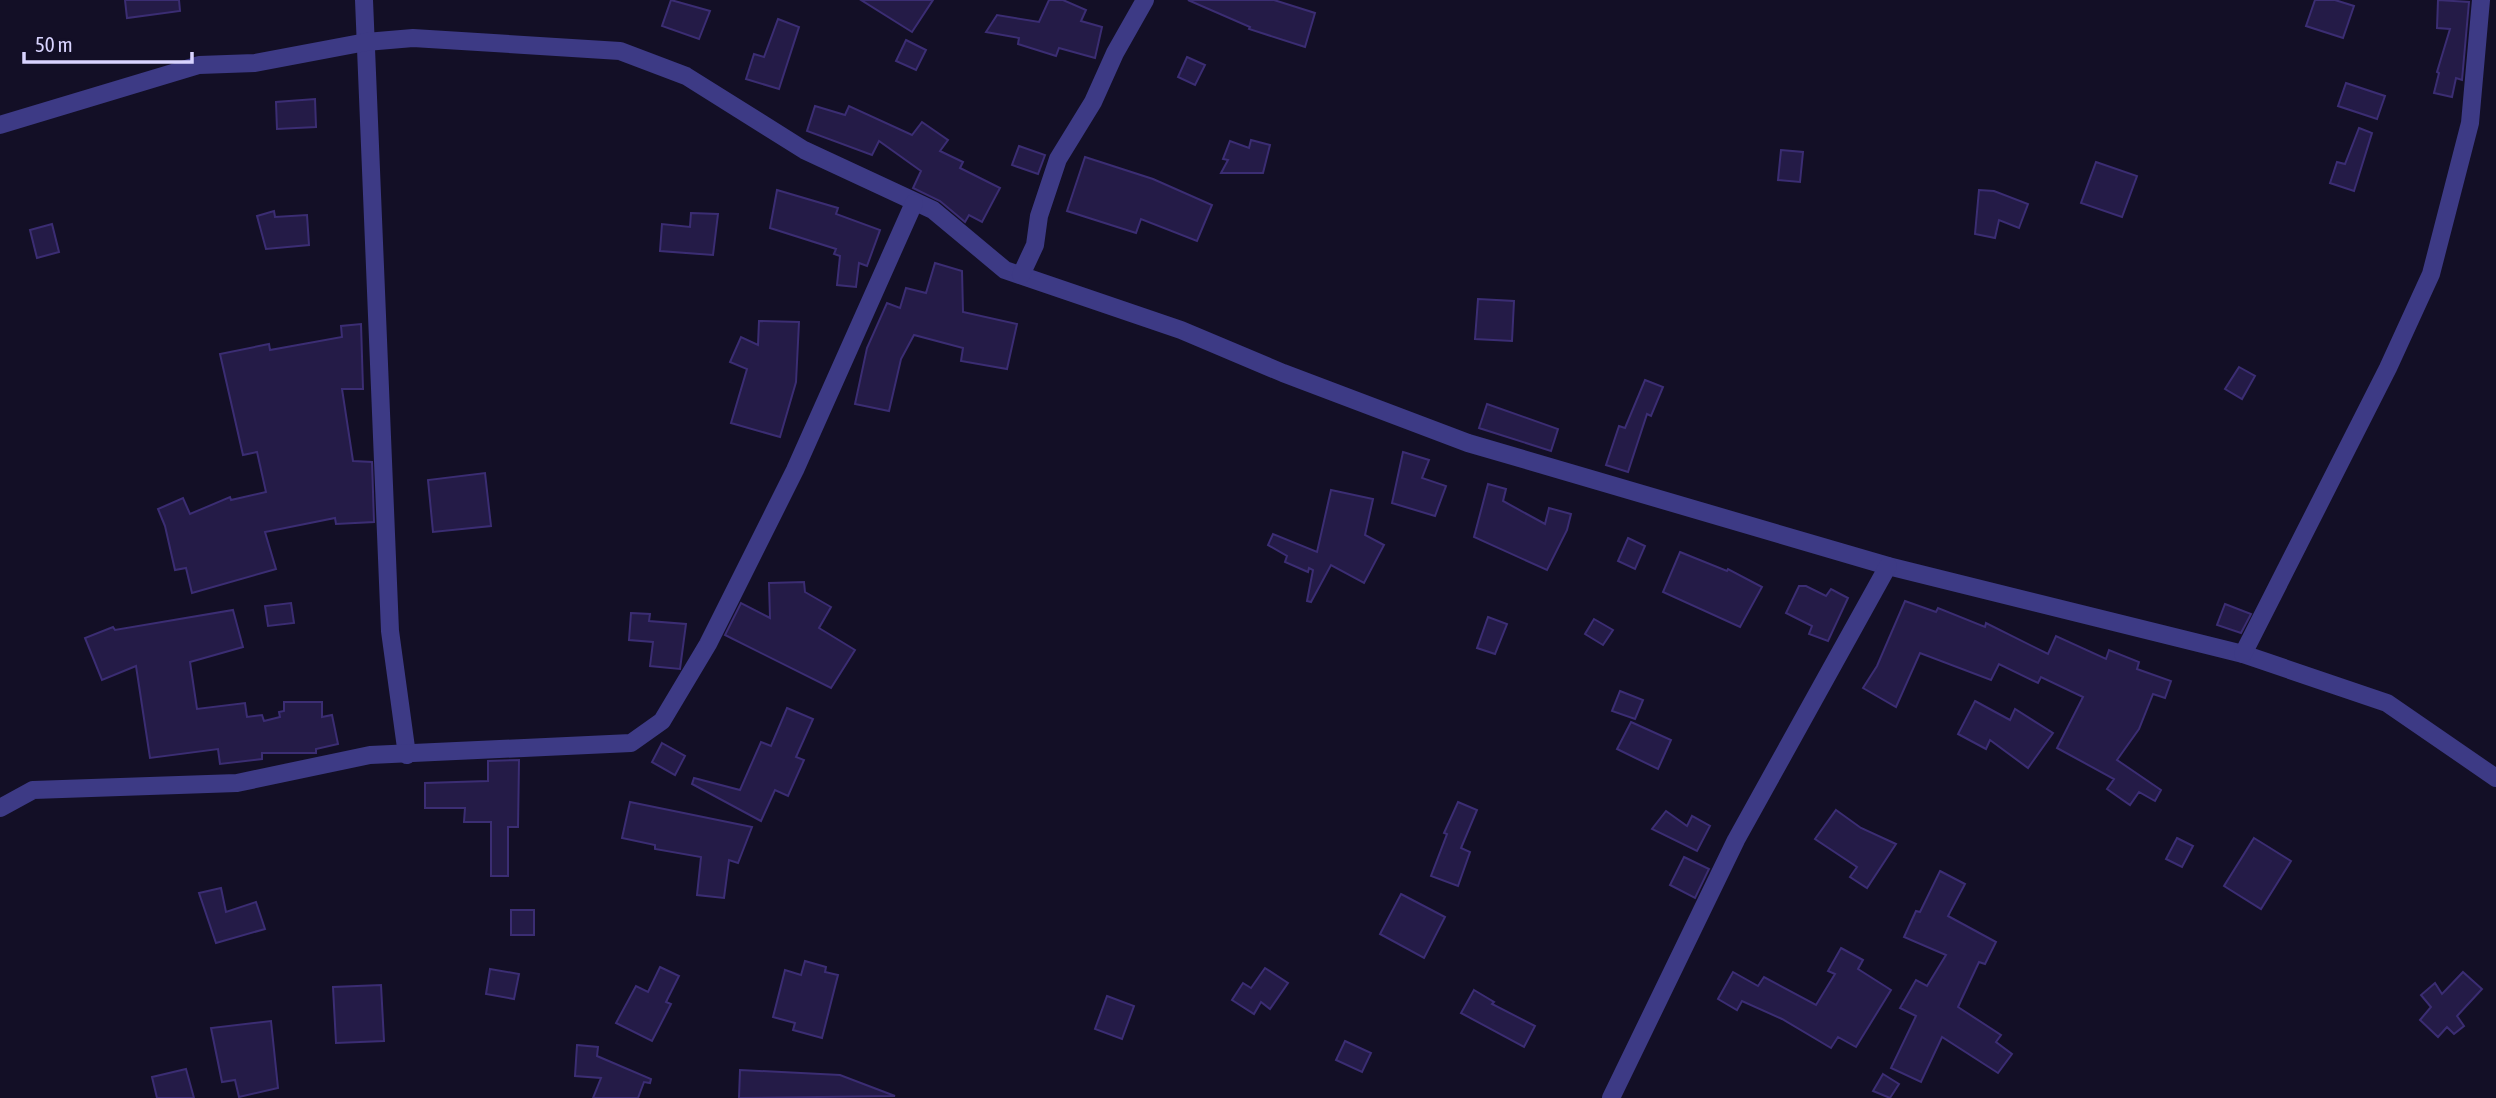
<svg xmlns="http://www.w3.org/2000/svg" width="2496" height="1098" viewBox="0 0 2496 1098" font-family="'Asap Condensed',sans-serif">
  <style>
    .building { fill: #241b47; stroke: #3b2d73; stroke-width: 2 }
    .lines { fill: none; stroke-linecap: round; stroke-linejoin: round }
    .minor { stroke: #3d3a85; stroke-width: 18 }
  </style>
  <rect width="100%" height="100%" fill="#130f26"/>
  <g class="building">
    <polygon points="125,0 179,0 180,11 127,18"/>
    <polygon points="671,0 710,11 699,39 662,26"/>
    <polygon points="861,0 933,0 912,32"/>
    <polygon points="1049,0 1063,0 1086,10 1081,21 1102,27 1095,58 1059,48 1056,56 1018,44 1019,38 986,32 997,15 1039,22"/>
    <polygon points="1188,0 1274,0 1315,13 1305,47 1249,29 1250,27"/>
    <polygon points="2315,0 2335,0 2354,6 2343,38 2306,26"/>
    <polygon points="2438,0 2469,2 2462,80 2456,78 2452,97 2434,93 2439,73 2437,72 2450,29 2437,28"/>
    <polygon points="778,19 799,27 779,89 746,79 754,54 764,57"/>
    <polygon points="906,40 926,50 916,70 896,61"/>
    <polygon points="1187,57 1205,65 1195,85 1178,77"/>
    <polygon points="2346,83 2385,96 2377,119 2338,106"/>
    <polygon points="315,99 316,127 277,129 276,102"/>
    <polygon points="815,106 845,115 849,106 912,135 922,122 948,140 940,151 963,162 960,168 1000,188 982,222 969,215 965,222 940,201 913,188 921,171 879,141 872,155 807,131"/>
    <polygon points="2359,128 2372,133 2354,191 2330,183 2337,162 2345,164"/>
    <polygon points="1251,140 1270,145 1263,173 1221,173 1228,160 1223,159 1230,141 1249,148"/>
    <polygon points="1019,146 1045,155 1038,174 1012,165"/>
    <polygon points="1781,150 1803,152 1800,182 1778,180"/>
    <polygon points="1085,157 1153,179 1212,205 1197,241 1141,219 1136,233 1067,211"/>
    <polygon points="2096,162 2137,176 2122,217 2081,203"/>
    <polygon points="777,190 838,208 836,214 880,230 867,266 859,263 856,287 837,285 840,256 834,254 836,249 770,228"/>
    <polygon points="1979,190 1994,191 2028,204 2019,228 1999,220 1995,238 1975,234"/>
    <polygon points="274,211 275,217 307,215 309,245 266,249 257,216"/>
    <polygon points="691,213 718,214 713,255 660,251 662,224 690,227"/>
    <polygon points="52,224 59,252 37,258 30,230"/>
    <polygon points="935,263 962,271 963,312 1017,324 1007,369 961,361 963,348 914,335 901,359 889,411 855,404 867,348 887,303 900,308 906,288 926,293"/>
    <polygon points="1478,299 1514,301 1512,341 1475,339"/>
    <polygon points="759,321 799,322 796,382 780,437 731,423 747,369 730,362 741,337 758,345"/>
    <polygon points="361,324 363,389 342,389 353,461 372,462 374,522 336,524 335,518 265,532 276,569 192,593 186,568 175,570 165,526 158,509 183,498 190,514 230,497 231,500 266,492 257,452 243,455 220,354 269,344 270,350 342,337 341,326"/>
    <polygon points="2239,367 2255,376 2242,399 2225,389"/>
    <polygon points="1645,380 1663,387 1651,416 1647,414 1628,472 1606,465 1619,426 1625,428"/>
    <polygon points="1487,404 1558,429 1551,451 1479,428"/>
    <polygon points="1403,452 1429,460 1422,478 1446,486 1435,516 1392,503"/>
    <polygon points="485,473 491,526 433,532 428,480"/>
    <polygon points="1488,484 1506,489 1503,501 1545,524 1549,508 1571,514 1567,530 1547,570 1474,537"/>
    <polygon points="1331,490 1373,499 1365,535 1384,545 1364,583 1331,565 1311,602 1307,601 1313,570 1309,568 1308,572 1285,562 1287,556 1268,545 1273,534 1317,552"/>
    <polygon points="1628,538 1645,546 1635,569 1618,561"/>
    <polygon points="1680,552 1727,571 1728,569 1762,587 1740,627 1663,592"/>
    <polygon points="804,582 805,592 831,607 819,628 855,650 831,688 725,635 741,603 770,618 769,583"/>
    <polygon points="1799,586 1806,586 1826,596 1831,589 1848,598 1828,641 1809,634 1812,626 1786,613"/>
    <polygon points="1905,601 1936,612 1938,608 1985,627 1986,623 2048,654 2056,636 2106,659 2109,650 2139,662 2137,669 2171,681 2165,698 2153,694 2139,729 2117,760 2161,790 2155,801 2139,792 2130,805 2107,789 2114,779 2057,748 2083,697 2041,677 2038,683 1999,664 1991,680 1920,653 1896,707 1863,688 1877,666"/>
    <polygon points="291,603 294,623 268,626 265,606"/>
    <polygon points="2225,604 2251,614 2241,633 2217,625"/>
    <polygon points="233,610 243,647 190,662 197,709 245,703 247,717 262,715 264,721 280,717 279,712 284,711 284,702 322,702 322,717 332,715 338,744 316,749 316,753 262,753 262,759 220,764 218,749 150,758 136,666 102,680 85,638 113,627 115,630"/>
    <polygon points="631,613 650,614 649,621 686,624 680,669 650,666 653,642 629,640"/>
    <polygon points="1488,617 1507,624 1495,654 1477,648"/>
    <polygon points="1594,619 1613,630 1603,645 1585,634"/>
    <polygon points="1620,691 1643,700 1635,719 1612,711"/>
    <polygon points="1975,701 2010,720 2015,709 2053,733 2028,768 1990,740 1986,749 1958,734"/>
    <polygon points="787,708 813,719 796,757 804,760 788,796 775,790 761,821 692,784 694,778 740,790 761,742 771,746"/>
    <polygon points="1631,722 1671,740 1658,769 1617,749"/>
    <polygon points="662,743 685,756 675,775 652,762"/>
    <polygon points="519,760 518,827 508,827 508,876 491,876 491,822 464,822 465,808 425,808 425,783 488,781 488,761"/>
    <polygon points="630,802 752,827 738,863 729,860 724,898 697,895 701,857 655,849 655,845 622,838"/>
    <polygon points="1458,802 1477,810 1461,848 1470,852 1458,886 1431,876 1447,834 1444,833"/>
    <polygon points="1836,810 1861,828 1896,844 1867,888 1850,877 1857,867 1815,839"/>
    <polygon points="1666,811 1687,826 1692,816 1710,826 1697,851 1652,829"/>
    <polygon points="2177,838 2193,846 2182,867 2166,859"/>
    <polygon points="2254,838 2291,861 2261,909 2224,886"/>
    <polygon points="1684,857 1709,869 1695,898 1670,885"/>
    <polygon points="1940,871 1965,884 1948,916 1996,942 1985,964 1979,962 1958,1007 2001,1035 1996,1042 2012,1054 1998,1073 1942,1037 1921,1082 1891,1068 1916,1016 1900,1008 1916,980 1927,986 1946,955 1904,937 1916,911 1920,912"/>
    <polygon points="221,888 226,912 256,902 265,929 216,943 199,893"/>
    <polygon points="1401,894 1445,917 1424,958 1380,934"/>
    <rect x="511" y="910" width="23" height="25"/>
    <polygon points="1841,948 1863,960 1858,969 1891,990 1856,1047 1838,1037 1831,1048 1782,1019 1742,1001 1737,1010 1718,999 1733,972 1758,986 1764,977 1816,1005 1835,974 1828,971"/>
    <polygon points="805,961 826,967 825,972 838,975 822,1038 793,1030 795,1023 773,1017 785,970 801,975"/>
    <polygon points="660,967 679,976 666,1002 671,1004 652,1041 616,1023 636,986 648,992"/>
    <polygon points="1265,968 1288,983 1270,1009 1261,1002 1254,1014 1232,1000 1243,983 1251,988"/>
    <polygon points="490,969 519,974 514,999 486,994"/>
    <polygon points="2463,972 2482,989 2457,1016 2464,1026 2454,1034 2447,1027 2438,1037 2420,1020 2431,1007 2421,995 2435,983 2442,994"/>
    <polygon points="381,985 384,1041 336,1043 333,987"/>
    <polygon points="1474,990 1494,1002 1492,1004 1535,1026 1524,1047 1461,1013"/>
    <polygon points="1107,996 1134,1006 1122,1039 1095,1029"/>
    <polygon points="271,1021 278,1088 239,1097 235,1080 222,1082 211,1028"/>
    <polygon points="1345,1041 1371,1053 1362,1072 1336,1060"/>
    <polygon points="577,1045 598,1047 597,1056 651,1079 650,1083 644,1082 638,1098 593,1098 601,1078 575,1076"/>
    <polygon points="186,1069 194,1098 157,1098 152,1077"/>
    <polygon points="740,1070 840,1075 895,1096 739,1098"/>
    <polygon points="1883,1074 1899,1084 1890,1098 1873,1091"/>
  </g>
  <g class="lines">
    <g class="minor">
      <polyline points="364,0 390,631 407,755"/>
      <polyline points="0,125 199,65 255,63 366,42 413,38 620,51 686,76 804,150 933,210 1005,270 1181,330 1283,373 1468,443 1888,566 2243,654 2387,703 2496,778"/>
      <polyline points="1021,275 1035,245 1039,216 1058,159 1093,102 1115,53 1145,0"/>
      <polyline points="2243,654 2388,368 2431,274 2470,123 2481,0"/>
      <polyline points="0,808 33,790 237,783 370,755 631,743 662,721 708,644 795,470 914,203"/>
      <polyline points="1611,1098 1736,840 1888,566"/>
    </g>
  </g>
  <path d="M24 52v10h168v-10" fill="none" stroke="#d9d4ff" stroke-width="3.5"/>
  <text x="35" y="52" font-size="21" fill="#d9d4ff" stroke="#130f26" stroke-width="5" paint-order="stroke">50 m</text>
</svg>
